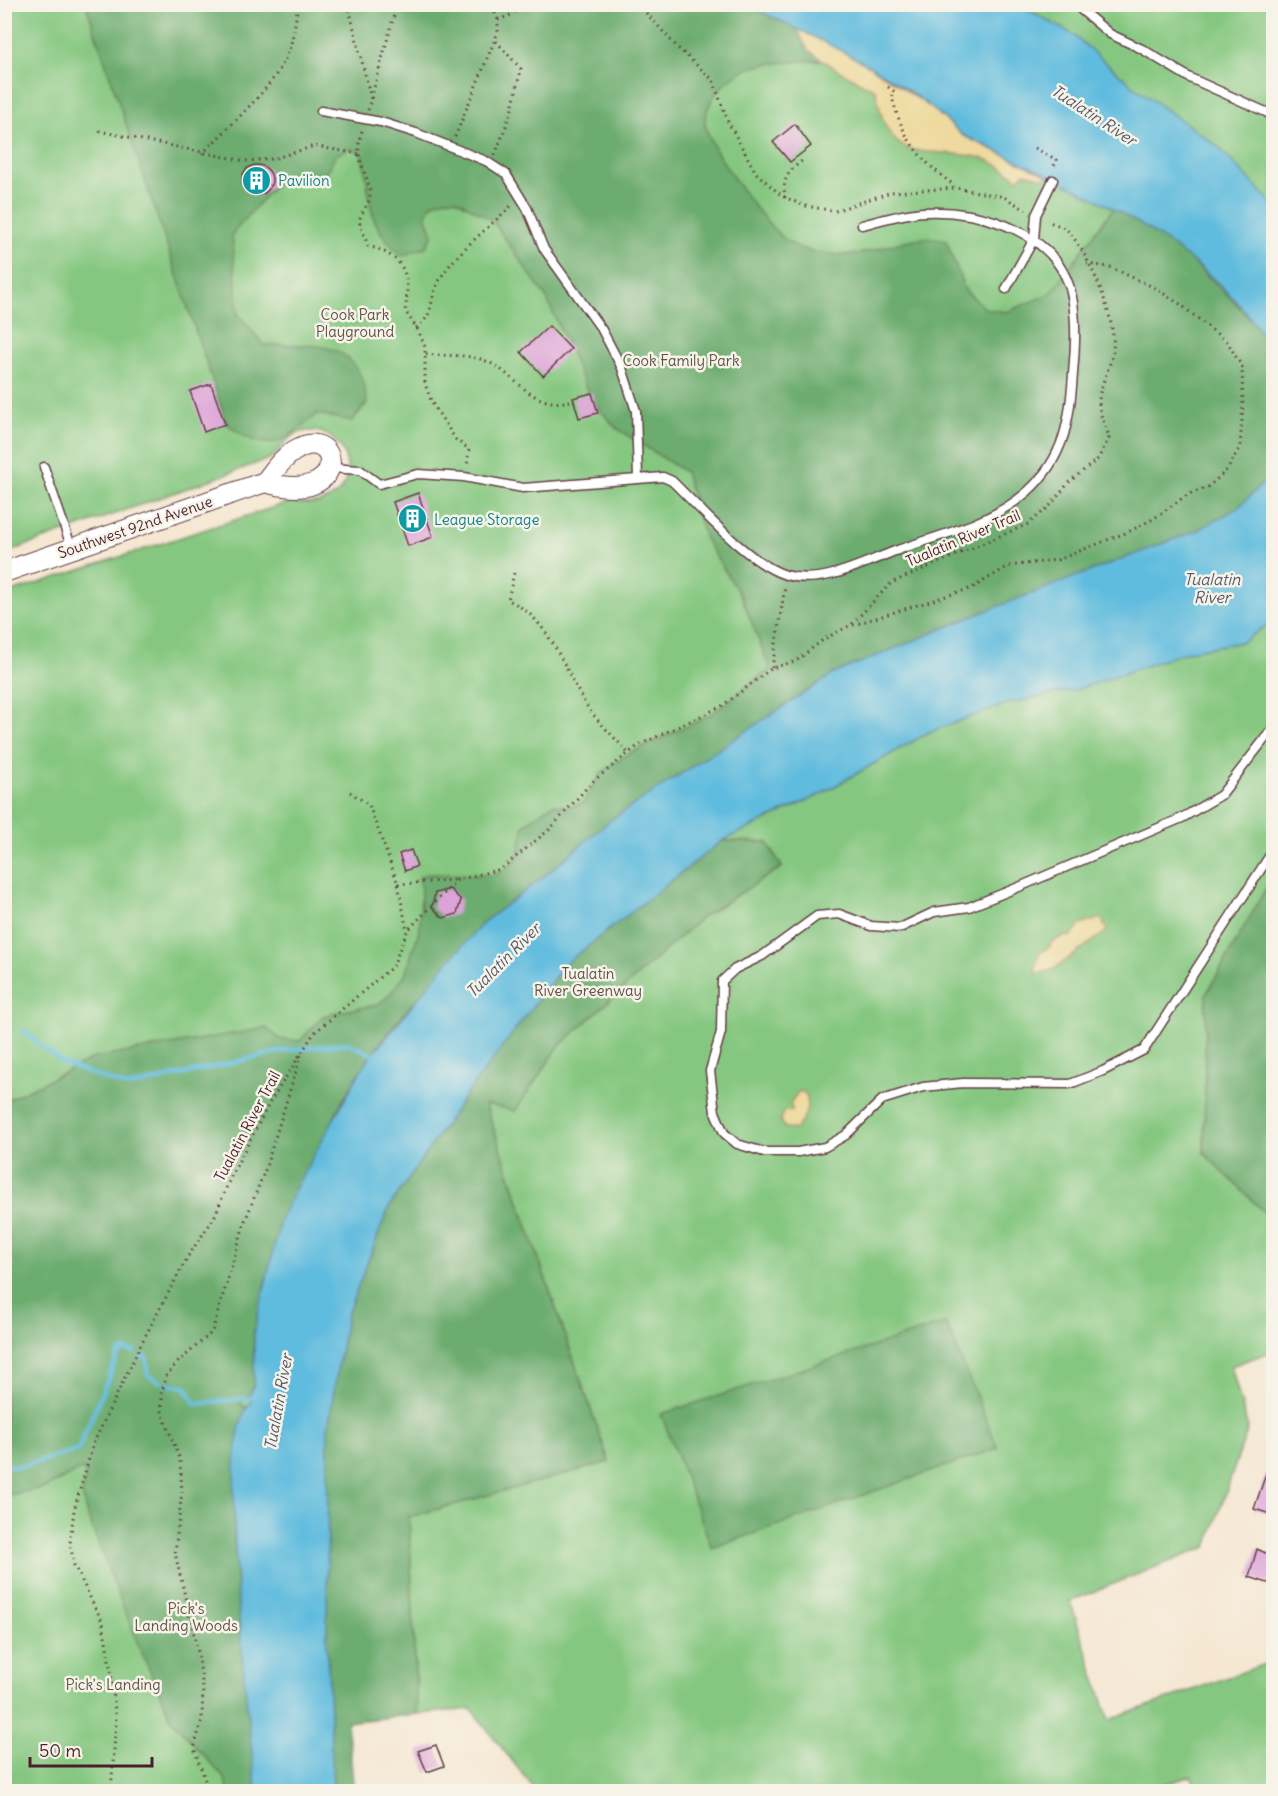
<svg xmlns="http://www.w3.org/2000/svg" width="1278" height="1796" viewBox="0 0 1278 1796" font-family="Delius,sans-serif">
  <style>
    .green { fill: #85c780; stroke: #687356; stroke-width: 1.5 }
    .forest { fill: #6cac6e; stroke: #5b664c; stroke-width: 1.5 }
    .sand { fill: #eeda9e; stroke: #9c7c64; stroke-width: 1.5 }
    .water { fill: #60bcde; stroke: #556e84; stroke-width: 1.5 }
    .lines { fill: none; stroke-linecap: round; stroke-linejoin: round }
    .stream { stroke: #60bcde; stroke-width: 4.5 }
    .building { fill: #dca3d7 }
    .service-casing { stroke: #643d44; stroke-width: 11 }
    .tertiary-casing { stroke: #643d44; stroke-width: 22 }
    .path { stroke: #643d44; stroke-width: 3; stroke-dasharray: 1.5 4.5; stroke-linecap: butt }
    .service { stroke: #fff; stroke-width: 8 }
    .tertiary { stroke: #fff; stroke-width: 20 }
    .labels { text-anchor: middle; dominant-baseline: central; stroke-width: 5; stroke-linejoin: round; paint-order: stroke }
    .culture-label { font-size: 15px; fill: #0d838f; stroke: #f7f3e8; text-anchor: start }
    .park-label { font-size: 15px; fill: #5c5144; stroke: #f7f3e8 }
    .street-label { font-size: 15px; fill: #4a1f2b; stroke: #f7f3e8 }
    .water-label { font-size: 16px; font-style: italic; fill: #52566a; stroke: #f7f3e8 }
  </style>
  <rect width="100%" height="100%" fill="#f7f3e8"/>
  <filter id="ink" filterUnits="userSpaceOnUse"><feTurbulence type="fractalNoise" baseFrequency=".0167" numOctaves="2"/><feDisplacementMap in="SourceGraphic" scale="12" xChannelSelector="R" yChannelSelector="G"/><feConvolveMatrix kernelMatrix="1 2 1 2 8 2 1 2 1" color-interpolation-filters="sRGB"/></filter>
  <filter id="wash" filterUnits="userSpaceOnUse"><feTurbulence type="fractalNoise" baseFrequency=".008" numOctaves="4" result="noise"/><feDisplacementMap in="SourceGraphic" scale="24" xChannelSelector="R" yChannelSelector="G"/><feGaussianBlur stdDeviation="1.35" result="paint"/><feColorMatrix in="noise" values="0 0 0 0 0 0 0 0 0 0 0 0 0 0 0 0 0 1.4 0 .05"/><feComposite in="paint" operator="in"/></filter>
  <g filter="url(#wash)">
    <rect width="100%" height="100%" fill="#f5e7d2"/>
    <g class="green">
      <path d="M5 5H747L1114 207 1176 246 1257 326 1273 361V467L1268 480 991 609 835 673 612 819 542 878 394 1025 364 1065 337 1110 254 1331V1384L234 1541 256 1791H5V594L287 503C299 503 313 506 324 501 370 485 341 415 296 434 284 439 280 453 269 459L5 553Z"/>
      <polygon points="1020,5 1273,5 1273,204 1216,145 1137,89 1072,34"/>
      <polygon points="1273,621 1273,876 1206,995 1204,1153 1273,1221 1273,1351 1231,1366 1248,1428 1207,1547 1070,1601 1109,1720 1273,1661 1273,1791 1199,1791 1191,1776 1141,1792 536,1791 471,1709 417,1714 409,1517 609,1462 485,1103 515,1111 559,1046 702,917 782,867 767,842 722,841 821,794 929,732 1009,703 1078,689 1189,651 1242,642"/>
    </g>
    <g class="forest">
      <path d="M86 5H747L858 58C826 62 761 58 737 74 722 84 706 102 705 121 705 145 764 222 783 238 789 243 800 248 807 250 821 254 843 256 857 254 886 249 917 232 946 240L965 290 986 309 1007 312 1051 293 1114 207 1176 246 1231 298 1257 326 1266 345 1263 356 1268 364H1274L1273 466 1269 477 1238 508 1196 531 991 609 835 673 612 819 542 878 485 921 394 1025 364 1065 337 1110 254 1331V1384L250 1395 242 1400 241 1405 246 1407 238 1437 234 1541 256 1791H228L225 1779 171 1719 135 1637 86 1512 82 1493 86 1474 82 1469 47 1487 5 1496V1101L94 1058 266 1028 280 1039 300 1041 322 1017 332 1013 376 1005 387 997 405 975 420 928 421 890 419 877 428 874 494 875C524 861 518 851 524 825L553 804 567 807 583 803 602 772 628 754 710 715 770 669 742 598 705 539 685 472 616 428 592 401 546 297 492 220 456 199H446L433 203 426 214 433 235 426 247 402 256C360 218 375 201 361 153L350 148 336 155 327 171 312 176 280 179 232 234 238 314 264 345C315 345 360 337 367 403L352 421 317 414C280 446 267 455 227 424Z"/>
      <polygon points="722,841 767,842 782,867 702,917 559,1046 515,1111 485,1104 609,1462 409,1517 417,1714 347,1722 354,1791 333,1792 327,1639 328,1427 346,1317 389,1207 465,1096 565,964"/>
      <polygon points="1273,876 1273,1221 1204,1153 1206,995"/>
      <polygon points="946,1323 998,1448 712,1548 661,1414"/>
    </g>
    <g class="sand">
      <path d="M797 28 858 58 943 116 962 135 1047 175 1045 178 1024 173 1019 179C1008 172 995 161 982 158 923 144 888 171 876 90L839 71 808 50Z"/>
      <polygon points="1101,918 1107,931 1052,970 1038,974 1035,970 1038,955 1050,946 1050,943 1064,936 1070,937 1080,925"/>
      <path d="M799 1091 805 1093C812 1104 803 1123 794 1130L784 1127 780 1119 784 1111H793L790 1103Z"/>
    </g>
    <g class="water">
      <path d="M747 5H1020L1072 34 1137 89 1216 145 1273 204V361C1268 349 1263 335 1255 324 1181 229 1068 185 962 135 902 75 823 41 747 5Z"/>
      <path d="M1273 466V621L1242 642 1189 651 1078 689 1009 703 929 732 821 794 722 841 565 964 465 1096 389 1207 346 1317 328 1427 327 1639 333 1791H256C250 1734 213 1433 251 1403V1399H245L250 1395 254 1384V1331L281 1218 296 1187 364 1065 449 960 485 921 542 878 612 819 835 673 991 609 1196 531 1238 508 1269 477Z"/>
    </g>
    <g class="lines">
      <g class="stream">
        <polyline points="23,1031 64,1064 128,1087 283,1051 348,1043 375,1056"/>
        <polyline points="142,1356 147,1359 148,1375 161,1382"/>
        <polyline points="167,1384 186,1387 195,1404 250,1398"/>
        <polyline points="4,1461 11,1466 19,1467 78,1450 118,1355 124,1350 134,1352"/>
      </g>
    </g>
    <g id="blocks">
      <g class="building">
        <polygon points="795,124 811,146 790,162 773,142"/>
        <circle cx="257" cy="180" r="15"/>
        <polygon points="549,326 571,349 543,376 521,352"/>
        <polygon points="211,384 225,424 204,432 190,391"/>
        <polygon points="592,393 598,413 579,418 573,398"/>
        <polygon points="418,493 433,537 408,546 393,502"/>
        <polygon points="411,850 417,866 405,871 399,854"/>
        <polygon points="450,889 461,900 457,914 443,918 432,907 435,893"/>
        <polygon points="1271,1459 1274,1460 1274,1515 1254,1509"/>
        <polygon points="1257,1549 1274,1557 1274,1585 1249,1577"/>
        <polygon points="436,1745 444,1766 427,1772 418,1751"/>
      </g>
    </g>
  </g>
  <g filter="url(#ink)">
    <use href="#blocks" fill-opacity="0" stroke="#643d44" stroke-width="1.5"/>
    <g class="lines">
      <defs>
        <g id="service">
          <polyline points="1078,4 1079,8 1110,34 1142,49 1190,78 1268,113 1274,119"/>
          <polyline points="321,111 381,122 416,133 486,161 506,174 527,208 544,249 602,330 622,368 636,411 638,478"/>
          <polyline points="1006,289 1034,239 1036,215 1053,180"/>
          <polyline points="44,467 72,549"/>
          <path d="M331 468 360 470 379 484 418 474 464 477 523 488 663 477 672 481C701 509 749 564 786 575 821 586 863 563 895 551 939 535 991 524 1027 492 1064 459 1070 421 1073 374 1075 349 1077 322 1072 297 1060 233 981 209 924 212 903 213 882 220 862 225"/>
          <polyline points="1274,727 1221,795 1182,818 1019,887 969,907 934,912 900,928 871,926 839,914 817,916 762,956 735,969 722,981 721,1032 710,1071 715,1112 724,1133 737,1144 764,1152 798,1152 825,1147 846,1135 882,1100 923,1087 963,1083 1070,1084 1103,1071 1144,1050 1274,849"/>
        </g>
        <path id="tertiary" d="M4 572 265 482C274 471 282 458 294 451 340 421 353 508 265 482"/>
      </defs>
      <use href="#service" class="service-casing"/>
      <use href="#tertiary" class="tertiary-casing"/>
      <g class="path">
        <polyline points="348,4 371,99"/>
        <polyline points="638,4 678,48 713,80 728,122 756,173 782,196 805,206 835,211 891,192 957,188 1004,197 1026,210"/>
        <polyline points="498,20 513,14 521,4"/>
        <path d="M888 87 895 92 892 97C904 142 919 159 955 186"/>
        <polyline points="368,110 397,4"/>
        <polyline points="99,131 245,161 273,159 314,146 359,154"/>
        <path d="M362 131C353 157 365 167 370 190 372 201 362 210 359 221L368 246C405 256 411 275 405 311L418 330 425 347V384L432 403 456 440 469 449 467 467"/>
        <polyline points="455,137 498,32 498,20 491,4"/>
        <polyline points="1035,148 1057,160 1053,168"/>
        <path d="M202 154C225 130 269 91 283 63 293 45 295 24 298 4"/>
        <polyline points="495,155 511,113 521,69 495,40"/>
        <path d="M785 198C782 178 788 172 803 160"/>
        <path d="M416 328C436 314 428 302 438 283 451 256 490 227 512 205"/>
        <path d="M426 354C445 357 467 353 486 361 518 375 531 410 570 401"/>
        <path d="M514 573 508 600C549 618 563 667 585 703 596 721 614 736 628 753"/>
        <polyline points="853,625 972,588 1009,566 1057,560 1128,532 1153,519 1187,495 1208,487 1227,470 1240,447 1243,406 1242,367 1228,343 1180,304 1153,287 1110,267 1087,264"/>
        <polyline points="772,668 785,587"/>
        <polyline points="350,792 369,805 398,884 407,931"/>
        <polyline points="398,884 456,880"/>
        <path d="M111 1792 116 1721 111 1672 103 1623 74 1565 70 1543 74 1510 94 1442 142 1342 188 1256 214 1218 232 1174 270 1102 314 1033 393 966 407 931 457 880 501 869 550 829 592 782 639 745 722 706 772 668 796 661 824 639 851 625 891 583 1028 524 1049 507 1070 481 1098 459 1109 438C1107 427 1099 415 1099 403 1099 384 1111 369 1113 350 1117 319 1089 254 1068 231 1063 226 1054 224 1047 221"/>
        <polyline points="207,1792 207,1786 194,1748 202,1720 203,1688 198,1652 175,1553 182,1491 180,1460 162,1412 162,1393 166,1376 176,1364 212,1332 245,1221 265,1170 301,1055"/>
      </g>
      <use href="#service" class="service"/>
      <use href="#tertiary" class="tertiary"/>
    </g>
  </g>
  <defs>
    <symbol id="building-disc" viewBox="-11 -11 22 22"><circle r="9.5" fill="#0f9aa8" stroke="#f7f3e8"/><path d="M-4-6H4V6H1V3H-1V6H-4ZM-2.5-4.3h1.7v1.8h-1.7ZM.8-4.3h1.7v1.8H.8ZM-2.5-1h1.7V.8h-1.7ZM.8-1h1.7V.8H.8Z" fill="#fff"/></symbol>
  </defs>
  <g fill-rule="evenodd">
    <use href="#building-disc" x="240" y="164" width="33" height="33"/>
    <use href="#building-disc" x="396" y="502" width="33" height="33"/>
  </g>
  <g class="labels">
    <g class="culture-label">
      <text x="278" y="180">Pavilion</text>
      <text x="434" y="519">League Storage</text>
    </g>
    <g class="park-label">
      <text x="355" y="314">Cook Park<tspan x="355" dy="17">Playground</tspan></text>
      <text x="681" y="360">Cook Family Park</text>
      <text x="588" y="973">Tualatin<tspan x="588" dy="17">River Greenway</tspan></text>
      <text x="186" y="1608">Pick's<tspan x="186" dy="17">Landing Woods</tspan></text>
      <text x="113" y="1684">Pick's Landing</text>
    </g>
    <g class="street-label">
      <text transform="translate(135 527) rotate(-19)">Southwest 92nd Avenue</text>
      <text transform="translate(963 538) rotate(-23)">Tualatin River Trail</text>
      <text transform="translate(247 1126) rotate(-62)">Tualatin River Trail</text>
    </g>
    <g class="water-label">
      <text transform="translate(1094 115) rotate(33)">Tualatin River</text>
      <text x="1212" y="579">Tualatin<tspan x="1212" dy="18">River</tspan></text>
      <text transform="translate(503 960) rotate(-45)">Tualatin River</text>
      <text transform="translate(278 1402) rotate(-80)">Tualatin River</text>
    </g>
  </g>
  <rect width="1278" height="1796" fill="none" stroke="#f7f3e8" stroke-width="24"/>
  <path d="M30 1757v9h122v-9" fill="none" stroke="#4a1f2b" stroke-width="3"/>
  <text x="39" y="1757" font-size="18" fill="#4a1f2b" stroke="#f7f3e8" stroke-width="4.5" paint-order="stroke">50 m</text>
</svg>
